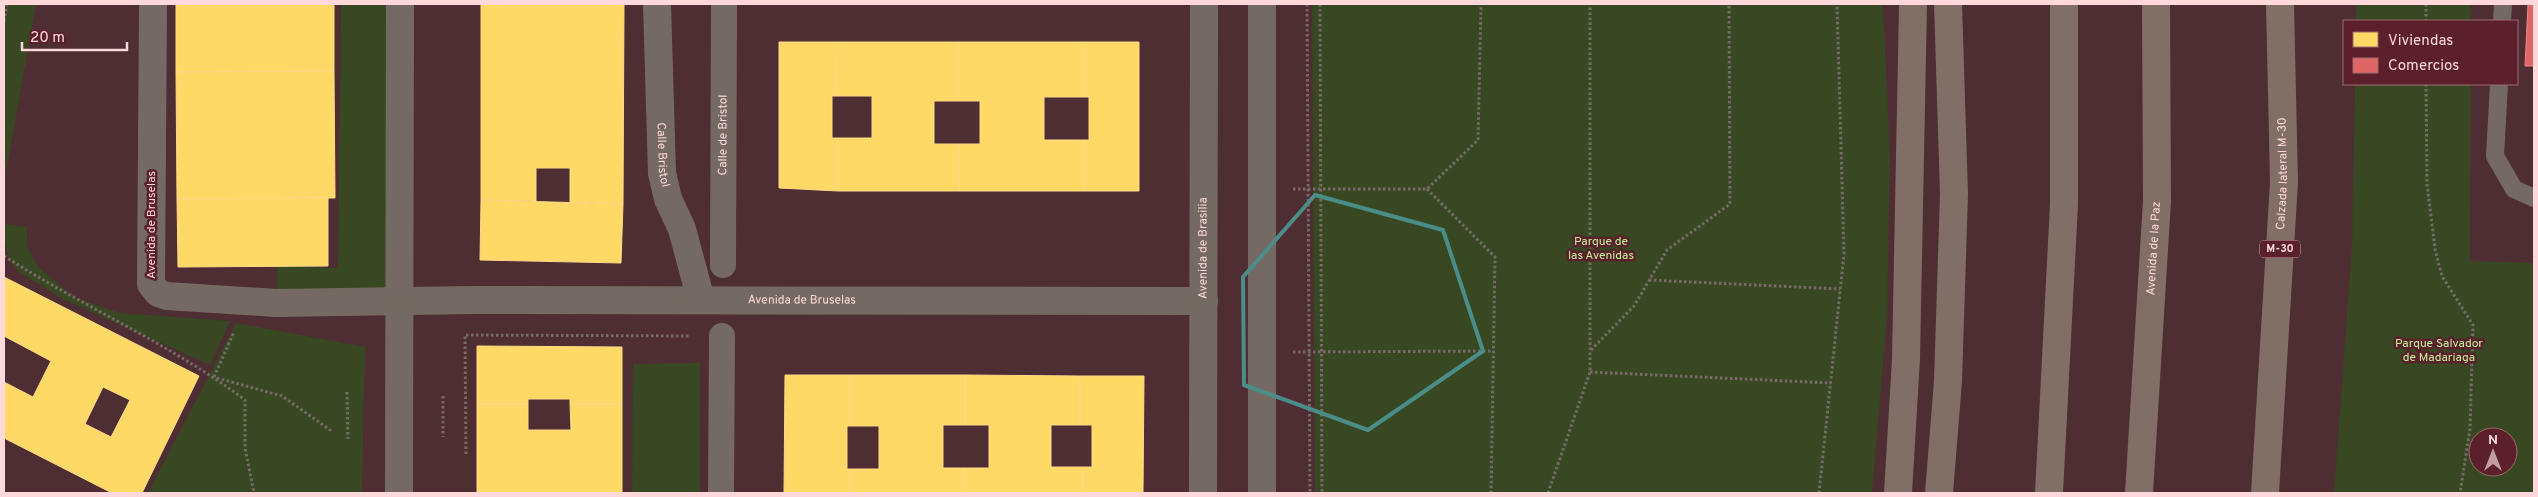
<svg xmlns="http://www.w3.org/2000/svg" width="2538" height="497" viewBox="0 0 2538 497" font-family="Overpass,sans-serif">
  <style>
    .green { fill: #384822; fill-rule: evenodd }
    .homes { fill: #ffd966; stroke: #ffd989; fill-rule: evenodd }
    .shops { fill: #e06666; stroke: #e98889 }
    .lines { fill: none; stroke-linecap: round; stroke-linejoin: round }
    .path { stroke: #786a68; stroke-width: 3; stroke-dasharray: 2.5 2.5; stroke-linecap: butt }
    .service { stroke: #756a63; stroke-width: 18 }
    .pedestrian { stroke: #756a63; stroke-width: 26 }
    .minor { stroke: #756a63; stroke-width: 28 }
    .tertiary { stroke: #756a63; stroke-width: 28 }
    .motorway { stroke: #816e67; stroke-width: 28 }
    .marked { fill: none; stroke: #4b8e89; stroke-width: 4; stroke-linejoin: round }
    .labels { text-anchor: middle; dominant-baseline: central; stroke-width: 5; stroke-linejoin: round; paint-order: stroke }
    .shield { fill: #5b202b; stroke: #cea1a6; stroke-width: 1 }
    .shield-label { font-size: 11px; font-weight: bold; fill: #ffd8db }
    .street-label { font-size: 12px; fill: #ffd8db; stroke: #5b202b }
    .park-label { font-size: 12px; fill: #c2f39a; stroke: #5b202b }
  </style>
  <rect width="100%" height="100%" fill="#4e2d33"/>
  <g class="green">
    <polygon points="7,4 36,4 4,184 4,23"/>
    <polygon points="341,4 393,4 392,289 276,294 277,266 338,268"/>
    <polygon points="1312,4 1883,4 1890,156 1887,318 1872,493 1315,493"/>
    <rect x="2356" y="4" width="115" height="17"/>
    <path d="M2355 84H2471L2470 261 2534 263V493H2334L2352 246ZM2478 437H2508V467H2478Z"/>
    <polygon points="4,224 27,227 27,245 37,266 74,297 120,313 230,321 210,365 63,299 19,272 10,261 4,239"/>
    <polygon points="236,323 365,347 362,493 148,493"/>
    <polygon points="700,363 700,493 632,493 633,364"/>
  </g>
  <g class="homes">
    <polygon points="176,4 334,4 334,71 176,72"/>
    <polygon points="481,4 624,4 623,204 570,202 570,168 536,168 536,201 481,200"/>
    <polygon points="779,42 837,42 836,96 832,96 832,138 838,138 838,191 779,188"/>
    <polygon points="837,42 958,42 958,101 934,101 934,144 959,144 959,191 838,191 838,138 872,138 872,96 836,96"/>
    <polygon points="958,42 1084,42 1084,97 1044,97 1044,140 1084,140 1084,191 959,191 959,144 980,144 980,101 958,101"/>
    <polygon points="1084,42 1139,42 1139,191 1084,191 1084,140 1089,140 1089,97 1084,97"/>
    <polygon points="334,71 335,198 177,199 176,72"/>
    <polygon points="328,198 328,266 178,267 177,199"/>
    <polygon points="481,200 623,204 621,263 480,260"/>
    <path d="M4 277 199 376 142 493H112L4 438V382L33 397 51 361 4 336ZM103 387 130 400 111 437 85 424Z"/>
    <polygon points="477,346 622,347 622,404 570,404 570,399 528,399 528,404 477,404"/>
    <polygon points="785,375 850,375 850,426 847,426 847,469 850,469 850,493 784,493"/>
    <polygon points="850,375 965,375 965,425 943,425 943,468 964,468 964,493 850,493 850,469 879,469 879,426 850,426"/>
    <polygon points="965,375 1080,376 1080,425 1051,425 1051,467 1083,467 1083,493 964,493 964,468 989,468 989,425 965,425"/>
    <polygon points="1080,376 1144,376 1143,493 1083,493 1083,467 1092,467 1092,425 1080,425"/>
    <polygon points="477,404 528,404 528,430 571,430 570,404 622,404 622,493 477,493"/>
  </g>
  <polygon class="shops" points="2528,4 2534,4 2534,66 2525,66"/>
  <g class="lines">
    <g class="path">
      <polyline points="1307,4 1310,493"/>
      <polyline points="1320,4 1322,493"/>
      <polyline points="2426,4 2426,21"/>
      <polyline points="4,21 7,4"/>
      <polyline points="2426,84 2427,184 2435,249 2442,276 2473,325 2470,429 2460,493"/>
      <polyline points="1293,189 1427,189 1478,140 1481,4"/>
      <polyline points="1427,189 1495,257 1491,493"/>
      <path d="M4 256C82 306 172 345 245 400V448L254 493"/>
      <polyline points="1649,280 1840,289"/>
      <polyline points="1591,350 1634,306 1667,250 1730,204 1729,4"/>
      <polyline points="1293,352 1492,351"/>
      <polyline points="1590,372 1831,383"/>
      <polyline points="214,377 234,332"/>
      <polyline points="217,378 282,396 333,432"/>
      <polyline points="347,392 348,439"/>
      <polyline points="443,396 443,437"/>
      <polyline points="466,454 465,335 691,336"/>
      <polyline points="1548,493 1590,372 1590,4"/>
      <polyline points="1819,493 1844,254 1837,4"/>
    </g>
    <g class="service">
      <polyline points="2502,21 2503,4"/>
      <polyline points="2499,84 2495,156 2514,189 2534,198"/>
    </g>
    <g class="pedestrian">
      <path id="s1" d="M723 265 724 4"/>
      <polyline points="721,493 722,336"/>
    </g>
    <g class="minor">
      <path id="s2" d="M153 4 151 284 158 293 167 296 276 303 473 300 1204 301"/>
      <path id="s3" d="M657 4 662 173 668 199 682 229 701 300"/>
    </g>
    <g class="tertiary">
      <polyline points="399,493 400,4"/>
      <path id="s4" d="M1203 493 1204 4"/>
      <polyline points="1262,493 1262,4"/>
    </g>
    <g class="motorway">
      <polyline points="1898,493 1906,359 1913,4"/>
      <polyline points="1939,493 1948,381 1954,194 1948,4"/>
      <polyline points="2049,493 2064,204 2064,4"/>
      <path id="s5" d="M2139 493 2157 201 2156 4"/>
      <path id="s6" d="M2265 493 2284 182 2280 4"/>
    </g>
  </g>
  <path class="marked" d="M1315 195 1443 230 1483 351 1368 430 1244 385 1243 277Z"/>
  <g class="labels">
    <rect class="shield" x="2260" y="240.5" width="40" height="17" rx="4"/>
    <g class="shield-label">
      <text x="2280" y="249">M-30</text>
    </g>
    <g class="street-label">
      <text stroke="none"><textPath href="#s1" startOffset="130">Calle de Bristol</textPath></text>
      <text stroke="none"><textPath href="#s3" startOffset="151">Calle Bristol</textPath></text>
      <text stroke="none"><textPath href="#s6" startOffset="320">Calzada lateral M-30</textPath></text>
      <text transform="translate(152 225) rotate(-90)">Avenida de Bruselas</text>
      <text stroke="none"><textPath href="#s4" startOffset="245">Avenida de Brasilia</textPath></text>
      <text stroke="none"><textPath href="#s5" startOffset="245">Avenida de la Paz</textPath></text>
      <text stroke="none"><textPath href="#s2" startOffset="936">Avenida de Bruselas</textPath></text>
    </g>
    <g class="park-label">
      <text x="1601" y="242">Parque de<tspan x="1601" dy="14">las Avenidas</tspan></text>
      <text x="2439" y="344">Parque Salvador<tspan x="2439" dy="14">de Madariaga</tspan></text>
    </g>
  </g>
  <rect width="2538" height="497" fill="none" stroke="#ffd8db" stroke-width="10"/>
  <rect x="2343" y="20" width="175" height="65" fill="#5b202b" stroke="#9d6a71"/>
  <rect x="2353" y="32" width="25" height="15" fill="#ffd966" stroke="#9d6a71"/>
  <text x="2388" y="45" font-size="15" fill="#ffd8db">Viviendas</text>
  <rect x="2353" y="58" width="25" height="15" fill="#e06666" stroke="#9d6a71"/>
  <text x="2388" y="70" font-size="15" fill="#ffd8db">Comercios</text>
  <g transform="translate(2493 452)"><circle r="24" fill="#5b202b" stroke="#9d6a71"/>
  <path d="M0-4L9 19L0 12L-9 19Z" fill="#c19ca0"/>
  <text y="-8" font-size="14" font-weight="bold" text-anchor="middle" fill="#ffd8db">N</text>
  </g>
  <path d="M22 42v8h105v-8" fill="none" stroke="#ffd8db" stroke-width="2.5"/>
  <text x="30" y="42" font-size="15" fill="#ffd8db" stroke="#5b202b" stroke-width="4" paint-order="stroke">20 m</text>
</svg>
